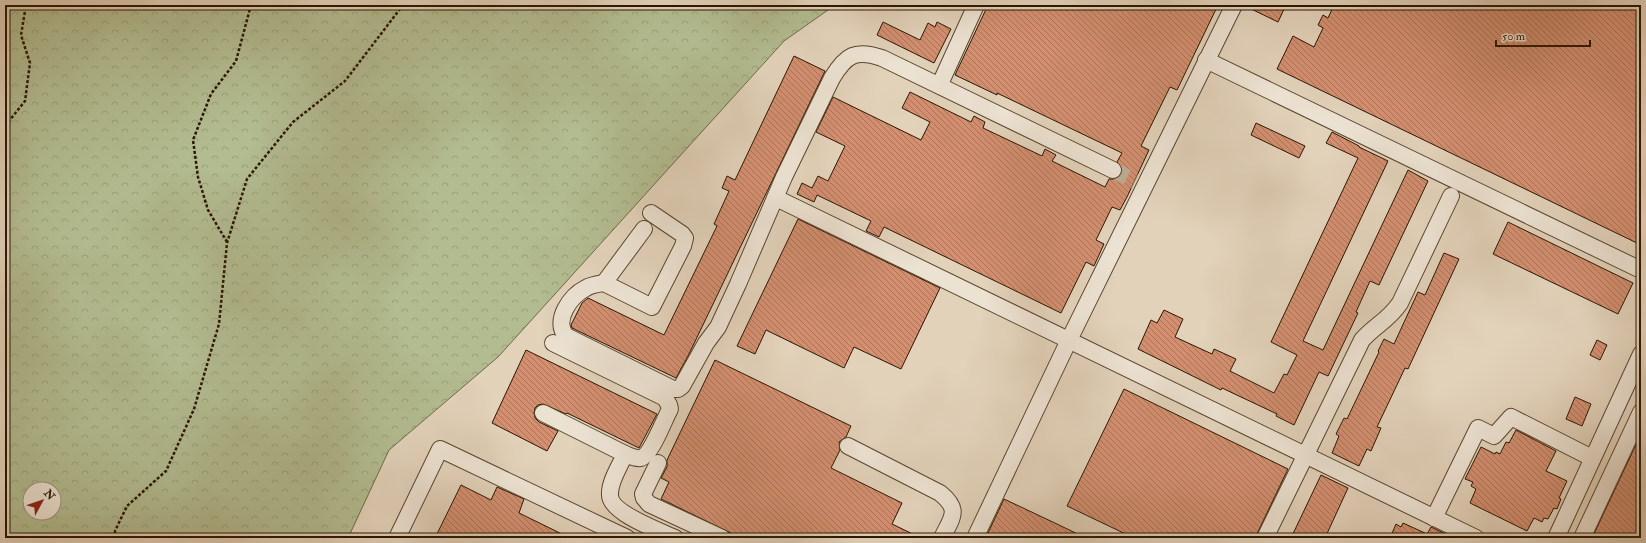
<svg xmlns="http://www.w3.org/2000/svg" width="1646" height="543" viewBox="0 0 1646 543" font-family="'IM FELL Double Pica',serif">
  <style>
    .forest { fill: url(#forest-crowns); stroke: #6e6948; fill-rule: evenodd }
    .building { fill: url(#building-back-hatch); stroke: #2b1600 }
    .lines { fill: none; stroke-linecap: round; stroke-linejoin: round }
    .minor-tunnel { stroke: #bdac95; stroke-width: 16; stroke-dasharray: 16 8; stroke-linecap: butt }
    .minor-casing { stroke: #59452e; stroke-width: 18 }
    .path { stroke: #2b1600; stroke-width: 2.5; stroke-dasharray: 3 2; stroke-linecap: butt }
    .minor { stroke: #ece2d2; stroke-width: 16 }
    .rail-casing { stroke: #2b1600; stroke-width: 4.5 }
    .rail { stroke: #ece2d2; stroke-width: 3; stroke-dasharray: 9; stroke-linecap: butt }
  </style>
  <defs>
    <pattern id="forest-crowns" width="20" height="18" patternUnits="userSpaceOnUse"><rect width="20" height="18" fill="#b2bc90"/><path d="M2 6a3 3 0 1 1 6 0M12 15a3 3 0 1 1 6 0" fill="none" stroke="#99a17a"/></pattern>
    <pattern id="building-back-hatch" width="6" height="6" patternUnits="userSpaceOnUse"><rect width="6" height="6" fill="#d38f70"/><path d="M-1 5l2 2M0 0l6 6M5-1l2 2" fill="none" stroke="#ab745a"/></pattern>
  </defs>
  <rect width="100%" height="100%" fill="#e2d2ba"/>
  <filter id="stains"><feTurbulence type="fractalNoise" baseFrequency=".005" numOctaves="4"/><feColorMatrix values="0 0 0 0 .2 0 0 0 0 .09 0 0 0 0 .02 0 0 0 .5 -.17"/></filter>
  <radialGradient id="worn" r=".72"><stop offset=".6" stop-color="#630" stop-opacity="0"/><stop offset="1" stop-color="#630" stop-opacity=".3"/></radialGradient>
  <path class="forest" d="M5 5H835L784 41 498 357 389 450 348 538H5ZM30 489H54V513H30Z"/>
  <g class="building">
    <polygon points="988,5 1218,5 1177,90 1170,87 1141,146 1149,150 1127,197 1120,210 1112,207 1096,240 1104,244 1094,266 1086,262 1061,313 884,227 879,237 866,231 871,221 817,195 814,202 797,194 802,183 812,188 818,176 828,181 845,146 816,132 833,97 921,140 930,122 902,108 910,92 971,122 974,116 985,122 983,128 1042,156 1045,149 1056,155 1052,161 1105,187 1109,179 1114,179 1119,178 1122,174 1122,169 1117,162 1122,153 997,93 997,95 955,75"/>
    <polygon points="1243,5 1286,5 1278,22"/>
    <polygon points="1334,5 1641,5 1641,245 1277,69 1293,36 1314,47 1323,28 1318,25 1323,15 1328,18"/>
    <polygon points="883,22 920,40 928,23 935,27 937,22 951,29 934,63 877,35"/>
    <polygon points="794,56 825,71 689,354 676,378 572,328 571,325 582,303 588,298 664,335 717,226 714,224 729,191 722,188 727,176 735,180"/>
    <polygon points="1256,123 1305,146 1299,158 1251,135"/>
    <polygon points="1332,132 1359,146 1359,147 1388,161 1303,341 1323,350 1408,170 1428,181 1379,285 1370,281 1356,312 1358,313 1328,376 1319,372 1294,425 1276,416 1277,414 1222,388 1221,390 1138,349 1151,320 1157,323 1164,310 1183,319 1175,337 1212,354 1214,349 1236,359 1230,371 1274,393 1284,374 1287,375 1297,355 1271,342 1358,158 1326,143"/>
    <polygon points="798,219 940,288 901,369 854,347 844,368 766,330 755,354 737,346"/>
    <polygon points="1508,222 1633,283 1618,314 1493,254"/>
    <polygon points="1444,253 1459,259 1408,369 1405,368 1377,427 1381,428 1371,451 1367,449 1359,466 1332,453 1339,436 1336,434 1344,418 1347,419 1379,352 1378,351 1384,339 1394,344 1418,292 1425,295"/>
    <polygon points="1597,340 1607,345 1600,360 1590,355"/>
    <polygon points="526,350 657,414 639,448 567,413 566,414 543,404 538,405 535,408 534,413 535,418 539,422 558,431 547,451 492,423"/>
    <polygon points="715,360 851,426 846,437 839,442 840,450 831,468 902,503 892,524 921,538 741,538 661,499 669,482 661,478 667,467 667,460"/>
    <polygon points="1124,389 1288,469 1255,538 1134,538 1067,506"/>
    <polygon points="1575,397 1591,404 1582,426 1566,419"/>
    <polygon points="1516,430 1556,451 1546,471 1567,481 1559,498 1561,499 1557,509 1554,508 1548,519 1544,518 1542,522 1534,518 1527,531 1470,503 1476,489 1471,486 1473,482 1465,479 1481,447 1495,454 1496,452 1500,454 1506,442 1509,443"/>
    <polygon points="1641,434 1641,538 1597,538 1593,536"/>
    <polygon points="1321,475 1348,488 1325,538 1291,538"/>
    <polygon points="461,485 491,500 497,487 524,499 519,513 570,538 435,538"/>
    <polygon points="1004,499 1057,524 1086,538 999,538 988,533"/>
    <polygon points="1403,523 1427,534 1431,527 1454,538 1390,538 1396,524 1401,527"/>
  </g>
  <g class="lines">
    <polyline class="minor-tunnel" points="1113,170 1135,181"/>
    <defs>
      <g id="minor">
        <polyline points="1206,60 1641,270"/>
        <polyline points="940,84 976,5"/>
        <polyline points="776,198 1476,538"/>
        <path d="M651 213 682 234 685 238 683 246 652 307 604 283C598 284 591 285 586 288 570 296 553 321 566 336L673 389H678L682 386 706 343 718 327 738 284 784 177 832 78C846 55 855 49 882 58L1113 170"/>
        <polyline points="604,283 644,229"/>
        <path d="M553 343 665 398 669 405 670 409C664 420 651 455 641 458 636 459 630 456 625 454"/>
        <path d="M543 413 625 454C620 466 609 482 610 495 610 513 660 531 675 538"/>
        <path d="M848 446 940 493C961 510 952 517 942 538"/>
        <polyline points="658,463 643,494 644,498 649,504 722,538"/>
        <polyline points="1434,518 1478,428 1494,436 1511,417 1592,458"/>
        <polyline points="397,538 440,449 627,538"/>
        <polyline points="975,538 1069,340 1234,5"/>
        <path d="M1265 538 1362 340C1375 325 1388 321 1400 303L1451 196"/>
        <polyline points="1556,538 1641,354"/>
        <polyline points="1582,538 1641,412"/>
      </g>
    </defs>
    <use href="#minor" class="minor-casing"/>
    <g class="path">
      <polyline points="5,126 25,101 30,63 21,35 26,5"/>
      <polyline points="227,242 208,210 198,177 193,140 211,94 236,61 251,5"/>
      <polyline points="115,538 115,531 127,506 166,471 194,409 219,324 227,243 247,179 293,122 345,81 403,5"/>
    </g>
    <use href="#minor" class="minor"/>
    <defs>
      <polyline id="rail" points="986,535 992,538"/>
    </defs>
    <use href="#rail" class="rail-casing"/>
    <use href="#rail" class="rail"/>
  </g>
  <rect width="1646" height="543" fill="none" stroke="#e2d2ba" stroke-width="20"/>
  <rect x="6" y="6" width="1634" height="531" fill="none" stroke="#2b1600" stroke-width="2"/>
  <rect x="10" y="10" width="1626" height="523" fill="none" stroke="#2b1600"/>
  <g transform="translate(42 501) rotate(50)"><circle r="19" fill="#ece2d2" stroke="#9f907e"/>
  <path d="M0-3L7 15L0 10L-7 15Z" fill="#8f2418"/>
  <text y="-6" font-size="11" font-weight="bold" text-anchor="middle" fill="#2b1600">N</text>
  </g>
  <path d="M1496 40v6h94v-6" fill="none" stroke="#2b1600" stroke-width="2"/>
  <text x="1502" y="40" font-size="12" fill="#2b1600" stroke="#ece2d2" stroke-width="3" paint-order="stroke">50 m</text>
  <rect width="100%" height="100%" filter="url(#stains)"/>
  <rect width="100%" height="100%" fill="url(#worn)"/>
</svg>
